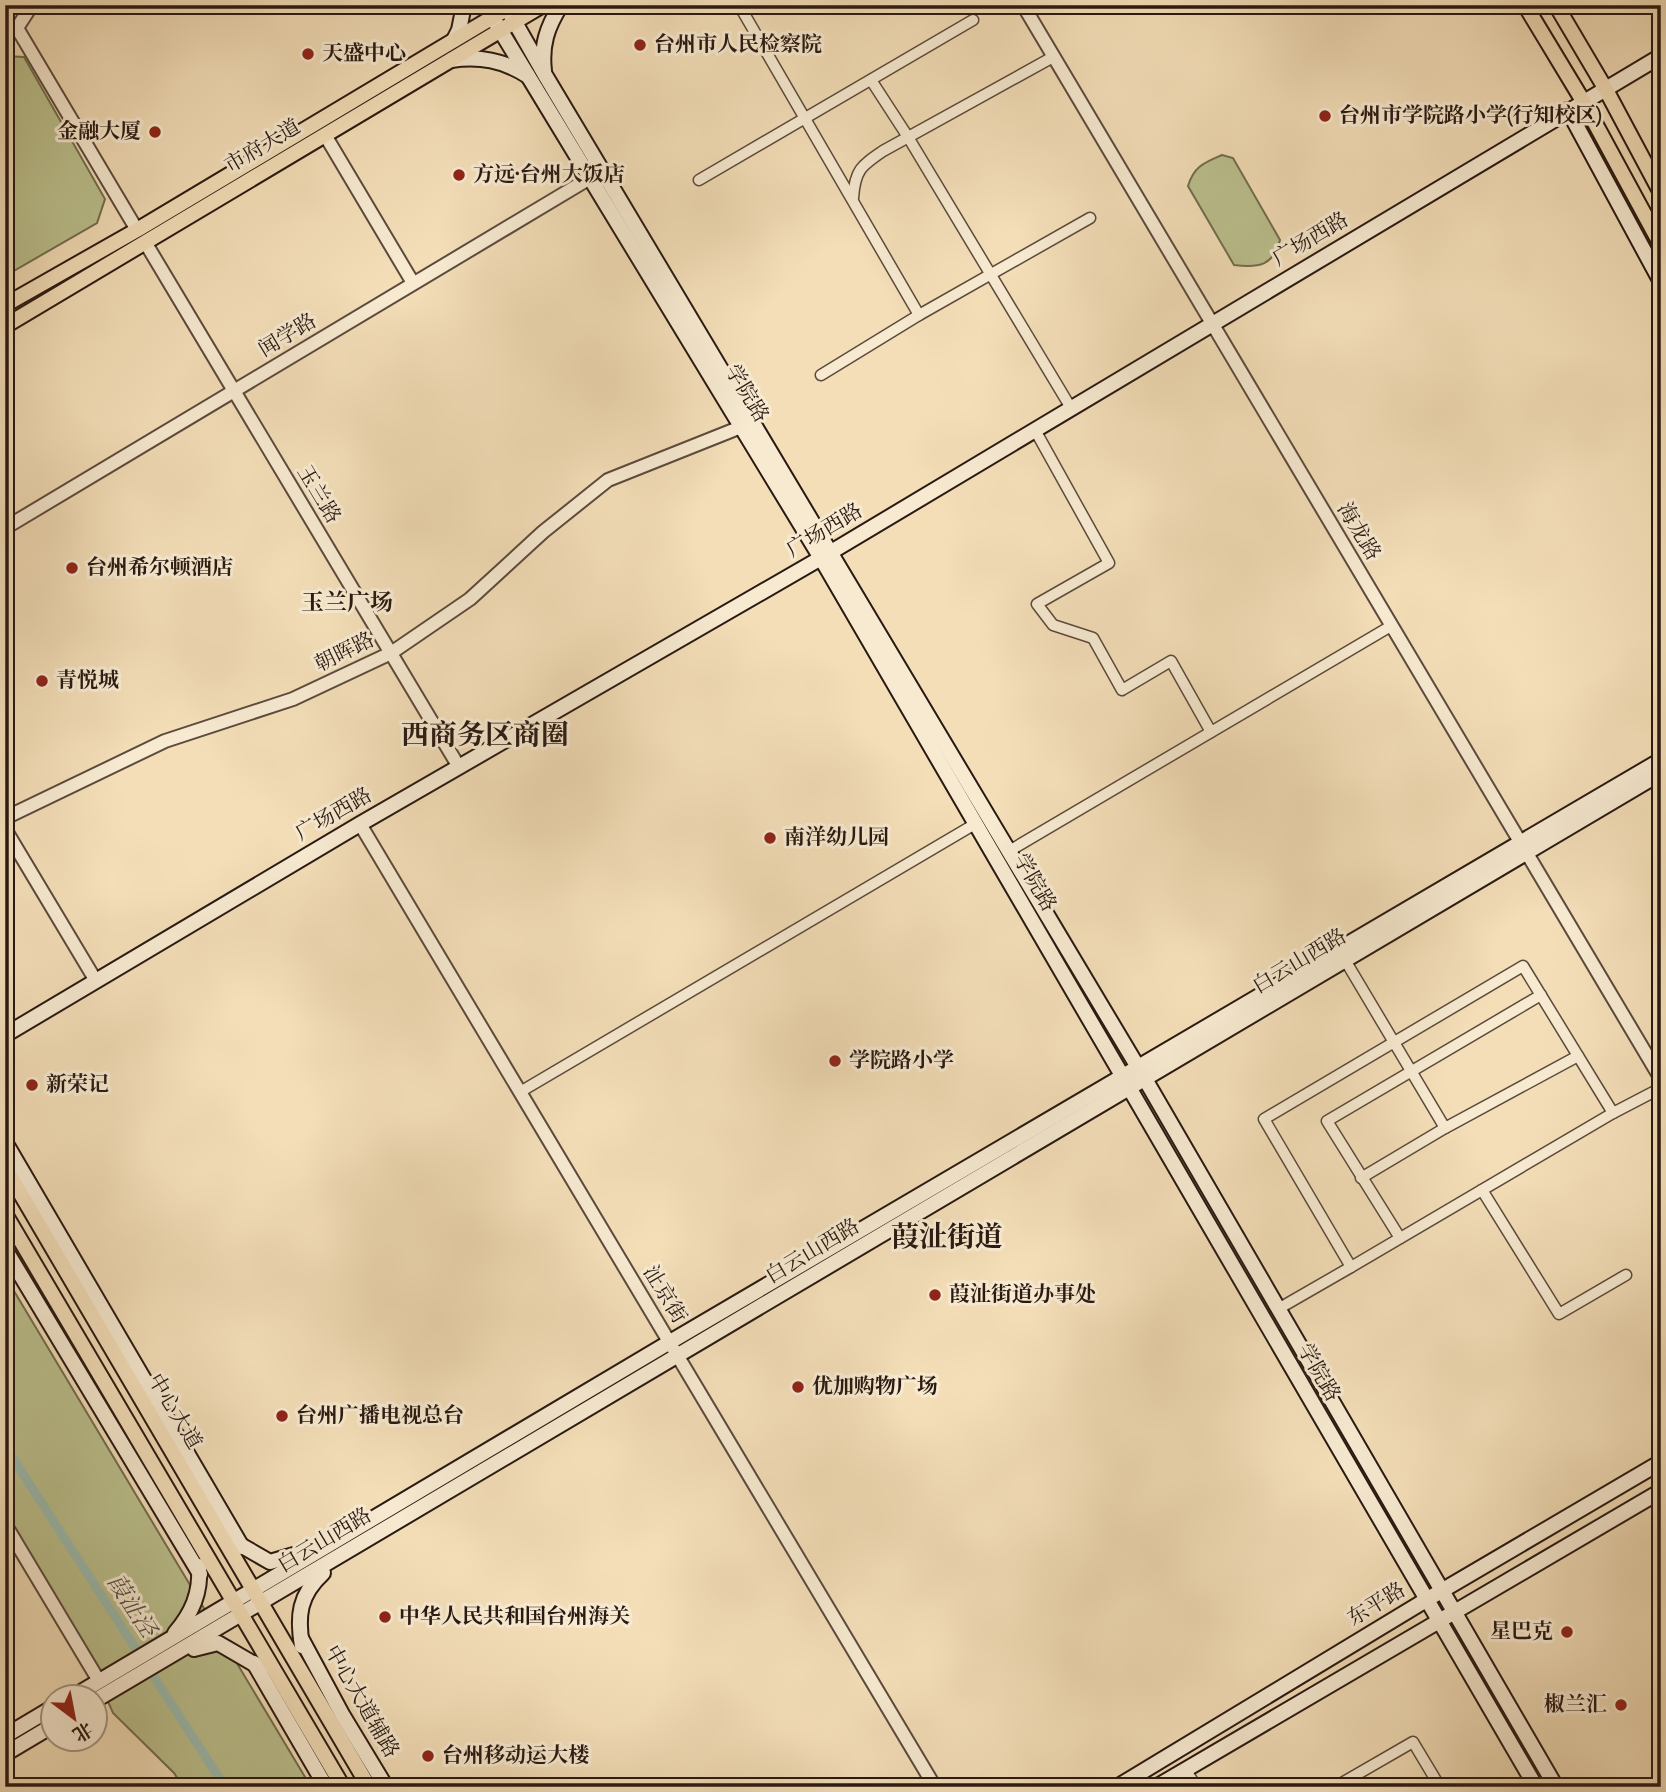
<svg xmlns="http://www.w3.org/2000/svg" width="1666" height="1792" viewBox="0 0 1666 1792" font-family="'IM FELL English','Noto Serif SC',serif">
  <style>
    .green { fill: #bbc18e; stroke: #726d50; stroke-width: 2 }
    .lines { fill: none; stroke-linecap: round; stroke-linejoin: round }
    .canal { stroke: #9bbcb0; stroke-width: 9 }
    .minor-casing { stroke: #5c4a3c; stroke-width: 13 }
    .tertiary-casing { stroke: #5c4a3c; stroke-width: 16 }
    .secondary-casing { stroke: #291912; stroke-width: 18 }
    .primary-casing { stroke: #291912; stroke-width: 18 }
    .minor { stroke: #f7ead1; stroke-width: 10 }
    .tertiary { stroke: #f7ead1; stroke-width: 12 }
    .secondary { stroke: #f7ead1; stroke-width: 14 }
    .primary { stroke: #f3deb8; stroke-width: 14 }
    .poi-dot { fill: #8f2418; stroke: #f7ead1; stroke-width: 2.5 }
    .labels { text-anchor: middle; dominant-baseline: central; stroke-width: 6; stroke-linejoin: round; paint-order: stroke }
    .poi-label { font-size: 21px; font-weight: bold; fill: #291912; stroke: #f7ead1; text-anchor: start }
    .street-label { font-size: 21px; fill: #291912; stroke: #f7ead1 }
    .neighbourhood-label { font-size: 23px; font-weight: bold; fill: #291912; stroke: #f7ead1 }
    .water-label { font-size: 23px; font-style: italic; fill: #515249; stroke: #f7ead1 }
    .district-label { font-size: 28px; font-weight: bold; fill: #291912; stroke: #f7ead1 }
  </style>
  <rect width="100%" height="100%" fill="#f3deb8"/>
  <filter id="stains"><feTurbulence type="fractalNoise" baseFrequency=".00286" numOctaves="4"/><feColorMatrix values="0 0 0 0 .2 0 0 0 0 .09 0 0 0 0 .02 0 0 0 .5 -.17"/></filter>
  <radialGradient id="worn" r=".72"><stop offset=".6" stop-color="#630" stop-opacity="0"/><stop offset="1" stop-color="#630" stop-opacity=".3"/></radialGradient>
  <g class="green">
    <polygon points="5,56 24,57 105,199 97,223 5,276"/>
    <path d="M1222 155 1233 158 1280 240C1273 266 1259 268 1234 265L1188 186C1194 166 1204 163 1222 155Z"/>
    <polygon points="5,1276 311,1787 183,1787 174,1773 113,1713 99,1681 5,1524"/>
  </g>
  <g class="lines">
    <polyline class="canal" points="5,1446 225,1787"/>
    <defs>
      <g id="minor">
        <polyline points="739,5 919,315"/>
        <polyline points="871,80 908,137 1071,408"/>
        <polyline points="699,180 973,20"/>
        <path d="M853 198C855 170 861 166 883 151L1053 57"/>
        <polyline points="821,375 919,315 1090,218"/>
        <polyline points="1035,430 1109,563 1037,604 1053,625 1093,638 1122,690 1171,661 1211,732"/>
        <polyline points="1009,851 1391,626"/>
        <polyline points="1345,960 1445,1128"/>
        <polyline points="520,1092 975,824"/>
        <polyline points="1361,1178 1445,1128 1578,1056"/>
        <polyline points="1482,1190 1559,1314 1626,1275"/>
        <polyline points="1400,1238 1327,1121 1541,995"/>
        <polyline points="1351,1267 1613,1113 1661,1088"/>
        <polyline points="1278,1309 1351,1267 1264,1119 1523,966 1613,1113"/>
        <polyline points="1185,1769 1192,1780 1187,1787"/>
        <polyline points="1335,1787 1413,1742 1440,1787"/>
      </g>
      <g id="tertiary">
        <polyline points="1023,5 1661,1079"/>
        <polyline points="17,28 137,230"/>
        <polyline points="5,35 17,28 32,5"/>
        <polyline points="325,135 413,283"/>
        <polyline points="145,242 459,767"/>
        <polyline points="5,528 590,178"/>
        <polyline points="5,818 165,741 293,699 391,653 470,599 543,532 608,480 741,427"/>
        <polyline points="360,824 935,1787"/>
        <polyline points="5,829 96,981"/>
        <polyline points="5,1524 99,1681"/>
      </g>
      <g id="secondary">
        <polyline points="485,5 821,558 1536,1787"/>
        <polyline points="509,12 545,75 1145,1079 1556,1787"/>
        <polyline points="454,40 459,30 464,5"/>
        <path d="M451 60C480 56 503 60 528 76"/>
        <path d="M544 71C541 45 547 27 561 5"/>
        <polyline points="1568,110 1661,282"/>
        <polyline points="5,1035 360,824 821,558 1661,56"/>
        <polyline points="5,1142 242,1547"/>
        <polyline points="5,1249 200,1574"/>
        <polyline points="237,1543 270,1562 311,1550"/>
        <path d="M175 1633C192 1613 201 1593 199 1566"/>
        <polyline points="301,1638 343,1716 386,1787"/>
        <path d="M302 1646C297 1616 299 1595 323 1573"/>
        <polyline points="194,1649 218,1643 261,1668"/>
        <polyline points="254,1663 326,1787"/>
        <polyline points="71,1698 670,1342 1661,760"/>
        <polyline points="94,1701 1661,773"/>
        <polyline points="5,1736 52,1708"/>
        <polyline points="5,1754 52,1726"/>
        <polyline points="1117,1787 1426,1600 1661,1462"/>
        <polyline points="1156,1787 1661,1491"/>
      </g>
      <g id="primary">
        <polyline points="1525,5 1583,101 1661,245"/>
        <polyline points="1556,5 1605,88 1661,193"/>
        <polyline points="5,305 137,230 513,5"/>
        <polyline points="5,326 543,5"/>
        <polyline points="5,1167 369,1787"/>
        <polyline points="5,1214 343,1787"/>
      </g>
    </defs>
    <use href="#minor" class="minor-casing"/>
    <use href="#tertiary" class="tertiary-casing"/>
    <use href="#secondary" class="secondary-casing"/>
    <use href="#primary" class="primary-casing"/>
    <use href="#minor" class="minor"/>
    <use href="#tertiary" class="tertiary"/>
    <use href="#secondary" class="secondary"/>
    <use href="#primary" class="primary"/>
  </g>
  <g class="poi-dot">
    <circle cx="640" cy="45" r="7"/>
    <circle cx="308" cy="54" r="7"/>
    <circle cx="1325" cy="116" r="7"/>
    <circle cx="155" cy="132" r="7"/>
    <circle cx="459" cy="175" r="7"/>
    <circle cx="72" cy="568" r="7"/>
    <circle cx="42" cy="681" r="7"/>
    <circle cx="770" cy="838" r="7"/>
    <circle cx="835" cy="1061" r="7"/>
    <circle cx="32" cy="1085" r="7"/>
    <circle cx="935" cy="1295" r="7"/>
    <circle cx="798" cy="1387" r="7"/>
    <circle cx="282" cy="1416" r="7"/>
    <circle cx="385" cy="1617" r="7"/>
    <circle cx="1567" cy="1632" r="7"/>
    <circle cx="1621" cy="1705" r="7"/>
    <circle cx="428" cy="1756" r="7"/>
  </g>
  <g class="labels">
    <g class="poi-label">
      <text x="654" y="45">台州市人民检察院</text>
      <text x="322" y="54">天盛中心</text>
      <text x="1339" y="116">台州市学院路小学(行知校区)</text>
      <text x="141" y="132" text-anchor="end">金融大厦</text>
      <text x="473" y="175">方远·台州大饭店</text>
      <text x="86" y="568">台州希尔顿酒店</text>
      <text x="56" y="681">青悦城</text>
      <text x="784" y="838">南洋幼儿园</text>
      <text x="849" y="1061">学院路小学</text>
      <text x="46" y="1085">新荣记</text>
      <text x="949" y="1295">葭沚街道办事处</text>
      <text x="812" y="1387">优加购物广场</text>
      <text x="296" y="1416">台州广播电视总台</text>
      <text x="399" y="1617">中华人民共和国台州海关</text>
      <text x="1553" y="1632" text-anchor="end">星巴克</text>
      <text x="1607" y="1705" text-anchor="end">椒兰汇</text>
      <text x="442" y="1756">台州移动运大楼</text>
    </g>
    <g class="street-label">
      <text transform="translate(263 147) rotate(-31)">市府大道</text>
      <text transform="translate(1311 240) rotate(-31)">广场西路</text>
      <text transform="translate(288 336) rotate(-31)">闻学路</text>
      <text transform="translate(746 394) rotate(59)">学院路</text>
      <text transform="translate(318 495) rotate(59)">玉兰路</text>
      <text transform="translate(825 531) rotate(-31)">广场西路</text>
      <text transform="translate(1358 532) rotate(59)">海龙路</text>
      <text transform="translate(345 653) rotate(-26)">朝晖路</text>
      <text transform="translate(334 815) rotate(-30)">广场西路</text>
      <text transform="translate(1034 883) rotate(60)">学院路</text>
      <text transform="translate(1300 962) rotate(-31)">白云山西路</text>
      <text transform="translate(813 1252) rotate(-31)">白云山西路</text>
      <text transform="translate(664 1295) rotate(59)">沚京街</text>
      <text transform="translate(1318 1373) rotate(60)">学院路</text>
      <text transform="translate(174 1412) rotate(59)">中心大道</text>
      <text transform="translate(325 1541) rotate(-31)">白云山西路</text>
      <text transform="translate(1377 1605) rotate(-31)">东平路</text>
      <text transform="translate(361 1702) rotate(60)">中心大道辅路</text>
    </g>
    <g class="neighbourhood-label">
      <text x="347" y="603">玉兰广场</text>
    </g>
    <g class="water-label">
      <text transform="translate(131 1606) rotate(57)">葭沚泾</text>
    </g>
    <g class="district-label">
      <text x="485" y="736">西商务区商圈</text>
      <text x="947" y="1238">葭沚街道</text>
    </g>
  </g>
  <rect width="1666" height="1792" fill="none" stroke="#f3deb8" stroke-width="28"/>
  <rect x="7" y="7" width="1652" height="1778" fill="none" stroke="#291912" stroke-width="3.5"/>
  <rect x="14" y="14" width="1638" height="1764" fill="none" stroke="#291912" stroke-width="2"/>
  <g transform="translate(74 1718) rotate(148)"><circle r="33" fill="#f7ead1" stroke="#a59685" stroke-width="2"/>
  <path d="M0-5L12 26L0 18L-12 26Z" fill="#8f2418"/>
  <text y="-10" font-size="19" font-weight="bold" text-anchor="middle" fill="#291912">北</text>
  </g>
  <rect width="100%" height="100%" filter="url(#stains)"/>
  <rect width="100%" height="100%" fill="url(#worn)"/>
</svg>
